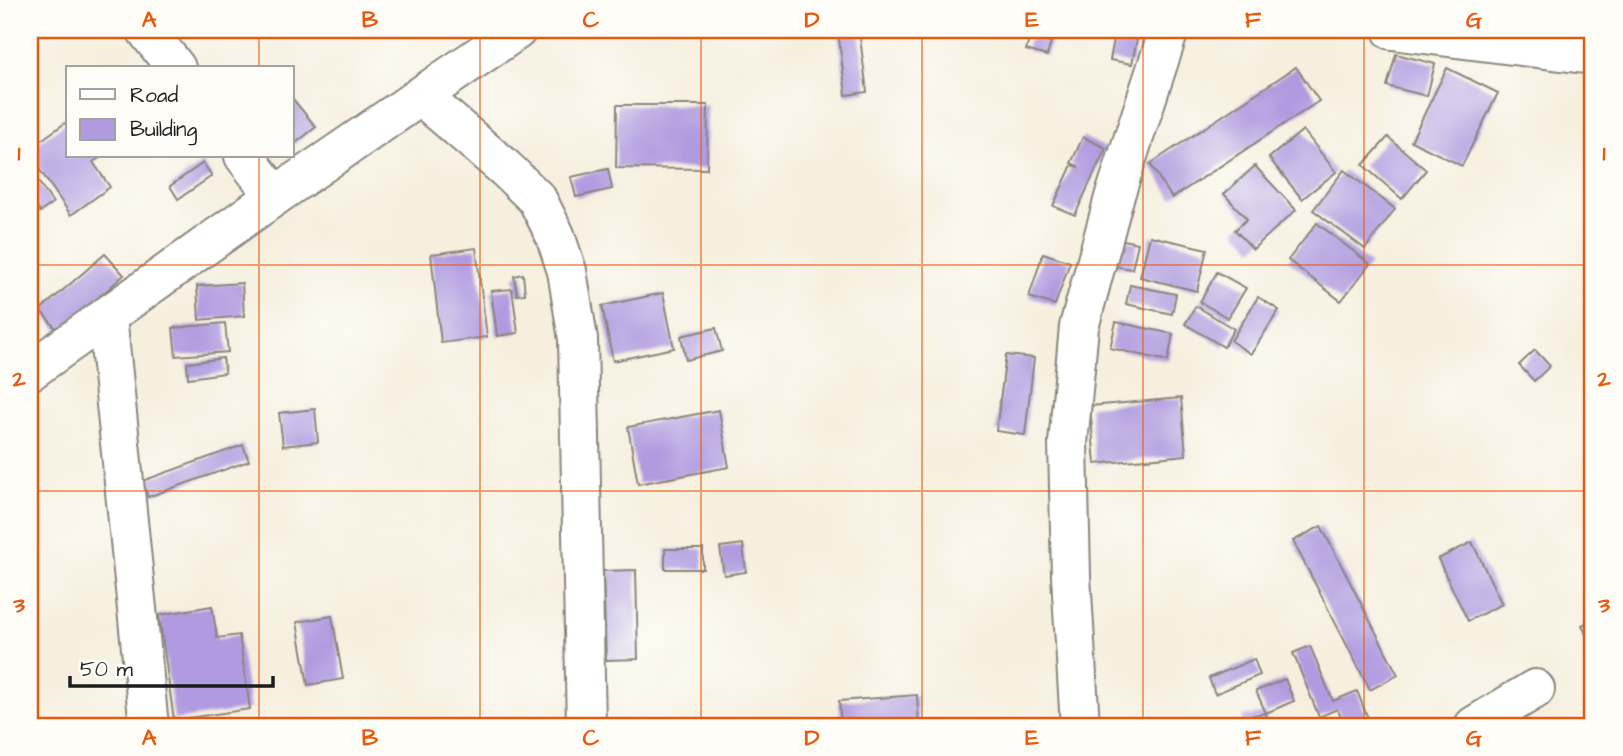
<svg xmlns="http://www.w3.org/2000/svg" width="1623" height="756" viewBox="0 0 1623 756" font-family="'Architects Daughter',sans-serif">
  <style>
    .building { fill: #b09be0 }
    .lines { fill: none; stroke-linecap: round; stroke-linejoin: round }
    .minor-casing { stroke: #89867d; stroke-width: 42 }
    .major-casing { stroke: #89867d; stroke-width: 42 }
    .minor { stroke: #fff; stroke-width: 38 }
    .major { stroke: #fff; stroke-width: 38 }
    .grid { fill: none; stroke: #e8590c; stroke-width: 2; stroke-opacity: 0.55 }
    .neatline { fill: none; stroke: #e8590c; stroke-width: 2.5 }
    .grid-label { font-size: 23px; text-anchor: middle; font-weight: bold; fill: #e8590c }
  </style>
  <rect width="100%" height="100%" fill="#fdfcf7"/>
  <filter id="ink" filterUnits="userSpaceOnUse"><feTurbulence type="fractalNoise" baseFrequency=".0143" numOctaves="2"/><feDisplacementMap in="SourceGraphic" scale="14" xChannelSelector="R" yChannelSelector="G"/><feConvolveMatrix kernelMatrix="1 2 1 2 8 2 1 2 1" color-interpolation-filters="sRGB"/></filter>
  <filter id="wash" filterUnits="userSpaceOnUse"><feTurbulence type="fractalNoise" baseFrequency=".00686" numOctaves="4" result="noise"/><feDisplacementMap in="SourceGraphic" scale="28" xChannelSelector="R" yChannelSelector="G"/><feGaussianBlur stdDeviation="1.57" result="paint"/><feColorMatrix in="noise" values="0 0 0 0 0 0 0 0 0 0 0 0 0 0 0 0 0 1.4 0 .05"/><feComposite in="paint" operator="in"/></filter>
  <g filter="url(#wash)">
    <rect width="100%" height="100%" fill="#f6efde"/>
    <g id="blocks">
      <g class="building">
        <polygon points="859,30 867,92 846,95 838,31"/>
        <polygon points="1115,34 1137,39 1132,64 1110,60"/>
        <polygon points="1030,37 1051,42 1047,56 1026,50"/>
        <polygon points="1396,54 1435,64 1427,96 1387,86"/>
        <polygon points="1296,67 1319,101 1172,198 1150,164"/>
        <polygon points="1447,68 1498,93 1462,166 1411,141"/>
        <polygon points="292,98 316,127 292,146"/>
        <polygon points="617,105 708,105 707,169 616,168"/>
        <polygon points="68,121 68,156 103,156 93,162 110,187 71,215 30,156 30,148"/>
        <polygon points="1303,130 1336,172 1302,199 1269,158"/>
        <polygon points="1083,137 1106,148 1075,215 1053,206 1072,165 1079,167 1071,163"/>
        <polygon points="1388,137 1426,170 1402,199 1363,165"/>
        <polygon points="203,163 212,176 178,199 170,186"/>
        <polygon points="1255,166 1296,210 1253,249 1235,230 1247,219 1224,194"/>
        <polygon points="608,169 612,189 576,197 571,177"/>
        <polygon points="1344,170 1395,209 1365,249 1313,210"/>
        <polygon points="33,174 53,203 40,212 30,198 30,176"/>
        <polygon points="1317,223 1370,264 1341,301 1288,260"/>
        <polygon points="1150,236 1207,249 1197,291 1140,277"/>
        <polygon points="1119,239 1138,243 1132,269 1113,266"/>
        <polygon points="476,248 487,337 441,343 431,254"/>
        <polygon points="1043,253 1070,262 1055,305 1029,297"/>
        <polygon points="105,254 124,275 59,332 40,310"/>
        <polygon points="1217,272 1246,288 1228,318 1200,302"/>
        <polygon points="523,274 525,294 517,295 514,276"/>
        <polygon points="242,283 244,316 199,320 197,286"/>
        <polygon points="1130,285 1176,294 1172,314 1126,304"/>
        <polygon points="512,289 518,333 497,336 491,291"/>
        <polygon points="663,293 674,348 613,361 602,306"/>
        <polygon points="1258,297 1279,310 1251,354 1231,341"/>
        <polygon points="1196,306 1234,329 1224,347 1185,324"/>
        <polygon points="1116,322 1173,334 1168,361 1110,348"/>
        <polygon points="225,323 228,352 176,356 173,328"/>
        <polygon points="716,328 722,351 686,360 681,336"/>
        <polygon points="1535,350 1550,366 1534,381 1519,365"/>
        <polygon points="1006,355 1034,358 1025,435 996,431"/>
        <polygon points="223,358 225,373 188,378 187,363"/>
        <polygon points="1181,398 1186,455 1095,464 1090,406"/>
        <polygon points="315,409 318,442 283,446 279,413"/>
        <polygon points="719,410 729,467 638,484 628,427"/>
        <polygon points="243,445 249,461 148,497 142,481"/>
        <polygon points="1321,526 1398,675 1370,690 1293,541"/>
        <polygon points="1472,542 1502,604 1468,621 1438,559"/>
        <polygon points="743,544 746,572 724,575 720,547"/>
        <rect x="665" y="549" width="38" height="20"/>
        <polygon points="636,570 638,659 606,660 603,571"/>
        <polygon points="212,606 217,638 239,635 250,709 174,720 159,615"/>
        <polygon points="332,616 343,679 308,685 297,622"/>
        <polygon points="1593,620 1593,650 1582,625"/>
        <polygon points="1310,646 1333,701 1357,691 1368,718 1354,724 1355,726 1335,726 1334,722 1342,719 1337,709 1319,717 1293,653"/>
        <polygon points="1254,659 1260,675 1215,694 1209,678"/>
        <polygon points="1285,679 1294,701 1266,713 1267,726 1242,726 1242,717 1266,713 1256,691"/>
        <polygon points="917,695 919,726 841,726 839,701"/>
      </g>
    </g>
  </g>
  <g filter="url(#ink)">
    <use href="#blocks" fill-opacity="0" stroke="#89867d" stroke-width="2"/>
    <g class="lines">
      <defs>
        <g id="minor">
          <polyline points="146,30 176,68"/>
          <polyline points="421,96 506,169 537,199 555,235 567,271 578,339 586,726"/>
          <polyline points="244,156 275,196"/>
          <polyline points="107,316 149,726"/>
          <polyline points="1080,726 1071,576 1068,443 1079,327 1114,198 1169,30"/>
          <polyline points="1474,726 1535,689"/>
        </g>
        <g id="major">
          <polyline points="1392,30 1593,55"/>
          <polyline points="30,371 275,196 517,30"/>
        </g>
      </defs>
      <use href="#minor" class="minor-casing"/>
      <use href="#major" class="major-casing"/>
      <use href="#minor" class="minor"/>
      <use href="#major" class="major"/>
    </g>
  </g>
  <path class="grid" d="M259 30V68M480 30V726M701 30V726M922 30V726M1143 30V726M1364 30V726M259 156V726M30 265H1593M30 491H1593"/>
  <rect width="1623" height="756" fill="none" stroke="#fdfcf7" stroke-width="77"/>
  <rect x="66" y="66" width="228" height="91" fill="#fdfcf7" stroke="#a3a29f" stroke-width="2"/>
  <rect x="80" y="89" width="35" height="10" fill="#ffffff" stroke="#a3a29f" stroke-width="2"/>
  <text x="130" y="102" font-size="21" fill="#1c1c1c">Road</text>
  <rect x="80" y="119" width="35" height="21" fill="#b09be0" stroke="#a3a29f" stroke-width="2"/>
  <text x="130" y="136" font-size="21" fill="#1c1c1c">Building</text>
  <path d="M70 676v10h203v-10" fill="none" stroke="#1c1c1c" stroke-width="3.5"/>
  <text x="80" y="676" font-size="21" fill="#1c1c1c" stroke="#fdfcf7" stroke-width="5" paint-order="stroke">50 m</text>
  <rect x="38" y="38" width="1546" height="680" class="neatline"/>
  <g class="grid-label">
    <text x="149" y="27">A</text>
    <text x="370" y="27">B</text>
    <text x="591" y="27">C</text>
    <text x="812" y="27">D</text>
    <text x="1032" y="27">E</text>
    <text x="1253" y="27">F</text>
    <text x="1474" y="27">G</text>
    <text x="19" y="160">1</text>
    <text x="1604" y="160">1</text>
    <text x="19" y="386">2</text>
    <text x="1604" y="386">2</text>
    <text x="19" y="612">3</text>
    <text x="1604" y="612">3</text>
    <text x="149" y="745">A</text>
    <text x="370" y="745">B</text>
    <text x="591" y="745">C</text>
    <text x="812" y="745">D</text>
    <text x="1032" y="745">E</text>
    <text x="1253" y="745">F</text>
    <text x="1474" y="745">G</text>
  </g>
</svg>
